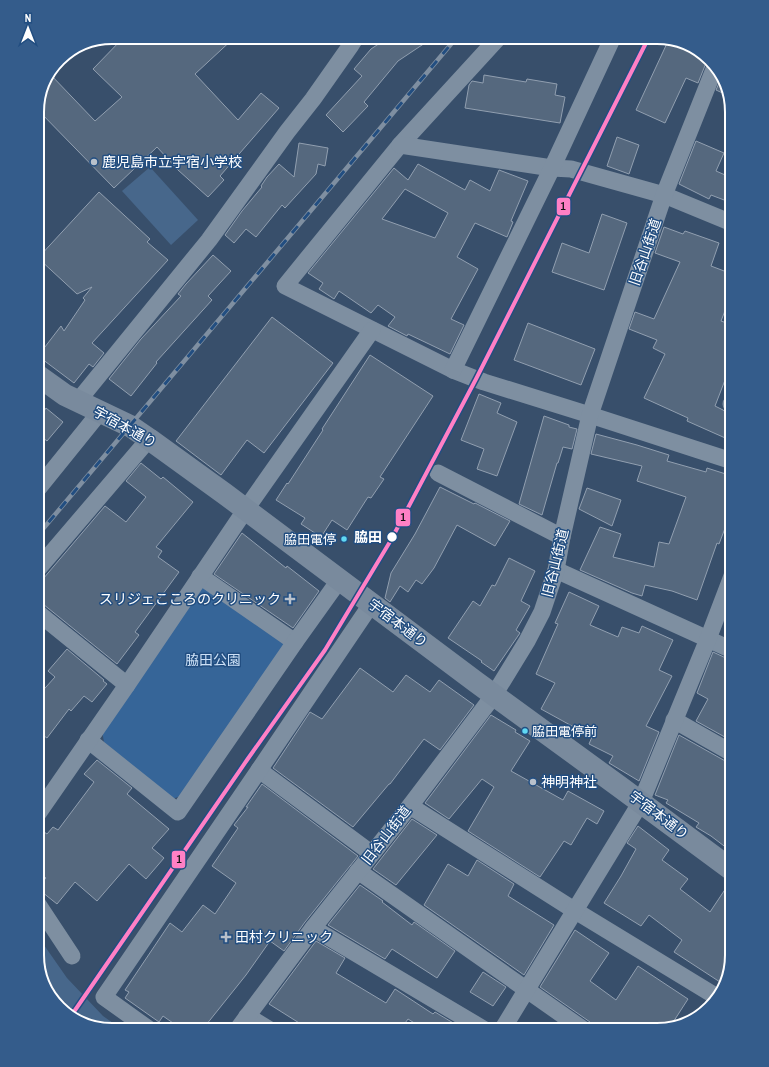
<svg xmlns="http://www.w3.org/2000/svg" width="769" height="1067" viewBox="0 0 769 1067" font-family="'Archivo Narrow','Noto Sans JP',sans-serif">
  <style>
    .green { fill: #366598 }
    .water { fill: #47678b }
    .building { fill: #55687e; stroke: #919fb0; fill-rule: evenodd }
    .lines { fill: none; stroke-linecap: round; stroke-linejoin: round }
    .street { stroke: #7e8fa1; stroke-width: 17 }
    .secondary { stroke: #798a9d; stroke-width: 22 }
    .rail-casing { stroke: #7f8fa1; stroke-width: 4.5 }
    .rail { stroke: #224e81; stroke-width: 3; stroke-dasharray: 9; stroke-linecap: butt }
    .tram-1-casing { stroke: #224e81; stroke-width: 7 }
    .tram-1 { stroke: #ff80c5; stroke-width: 4 }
    .poi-dot { fill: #b9c1cb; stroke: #224e81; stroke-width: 1.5 }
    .stop-dot { fill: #fff; stroke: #224e81; stroke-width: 1.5 }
    .bus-dot { fill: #60d8f3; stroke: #224e81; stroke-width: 1.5 }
    .labels { text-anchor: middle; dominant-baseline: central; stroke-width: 3; stroke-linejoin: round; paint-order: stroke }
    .bus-label { font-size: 13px; fill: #fff; stroke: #224e81; text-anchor: end }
    .poi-label { font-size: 14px; fill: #fff; stroke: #224e81; text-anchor: start }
    .street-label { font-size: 14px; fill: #fff; stroke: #224e81 }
    .stop-label { font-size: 14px; font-weight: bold; fill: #fff; stroke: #224e81; text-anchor: end }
    .park-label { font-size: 14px; fill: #cce0f6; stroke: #224e81 }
    .rim { fill: none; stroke: #fff; stroke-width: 2 }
    .line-badge { stroke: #224e81; stroke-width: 1.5 }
    .pale-badge-label { font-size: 11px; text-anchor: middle; font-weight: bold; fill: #111 }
  </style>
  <rect width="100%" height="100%" fill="#384f6b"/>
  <polygon class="green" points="200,587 212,588 288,644 181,796 172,799 104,742 102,731"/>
  <g class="water">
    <polygon points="150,167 198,220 171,245 122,191"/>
    <polygon points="37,935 67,978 103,1016 123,1030 107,1030 74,1020 47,993 37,955"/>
  </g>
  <g class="building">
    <polygon points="124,37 235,37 195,74 238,120 261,93 279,108 220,176 224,180 208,197 178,170 157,147 114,188 37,109 45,79 49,73 95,121 122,97 93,69"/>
    <polygon points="389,37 434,37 398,61 364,102 368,106 343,132 326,115 362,76 354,69 371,49"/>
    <polygon points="669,39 695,47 708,60 706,63 698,83 686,78 665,123 636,110"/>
    <polygon points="484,75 526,82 527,79 557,84 555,95 565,97 560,123 465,108 469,85 472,81 483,83"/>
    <polygon points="722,76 724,82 727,95 716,90"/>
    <polygon points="617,137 639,145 629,174 607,166"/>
    <polygon points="696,141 724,153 716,171 732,178 732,203 711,195 709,199 679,184"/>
    <polygon points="299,143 328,148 325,166 318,164 316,174 285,208 282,205 256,237 246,229 234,243 225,235 242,211 262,187 261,186 267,177 279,164 294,177"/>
    <path d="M418 164 465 190 470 180 490 191 499 170 528 181 511 221 513 222 507 237 475 223 457 257 478 269 451 319 464 325 450 354 408 334 407 336 388 326 395 317 378 305 371 313 339 291 334 299 319 289 323 283 308 273 394 168 408 180ZM405 189 448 213 435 238 382 219Z"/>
    <polygon points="99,192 150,239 147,242 168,260 92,343 104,353 93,367 89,364 74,383 38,356 61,326 64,331 85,300 83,298 92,287 77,294 38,258"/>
    <polygon points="602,214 627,223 604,290 552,272 562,243 589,253"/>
    <polygon points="664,227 683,234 685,231 719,243 711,266 732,274 732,293 721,321 732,325 732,362 715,406 723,410 729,415 732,415 732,441 687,421 688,418 644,398 665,354 653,348 657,340 629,329 635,312 654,319 680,262 655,253"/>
    <polygon points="213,255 231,271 208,296 212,300 156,362 157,363 131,396 109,379 141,339 181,296 178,294 186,284"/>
    <polygon points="272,317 333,363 264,453 247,440 221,475 176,441"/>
    <polygon points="528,323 595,349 581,385 514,360"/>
    <polygon points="370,355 433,396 380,477 384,479 371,498 368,497 347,530 332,520 321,537 301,524 305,518 276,500 287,483 288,484 323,430 322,429"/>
    <polygon points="479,394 501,403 497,413 517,422 497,476 477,469 484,449 461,440"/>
    <polygon points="37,406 44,411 46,408 63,422 47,441 37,433"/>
    <polygon points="544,416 569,425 569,427 577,429 572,449 563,447 558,463 557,463 542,515 519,504"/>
    <polygon points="596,434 637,445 669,455 667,461 706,472 707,468 732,476 732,524 727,523 719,544 717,543 697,600 672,591 645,585 642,596 632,593 580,570 600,527 621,534 613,557 654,567 659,542 669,544 686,497 637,481 642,466 591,454"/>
    <polygon points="141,463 161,479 163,477 193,502 156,547 162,551 158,557 179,572 135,632 139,635 117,664 43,604 37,601 37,586 105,506 126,522 146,497 126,481"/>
    <polygon points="440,487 474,504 475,503 510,521 495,546 457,525 434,568 422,584 416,580 408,592 400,586 390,602 385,598 391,573 415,534"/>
    <polygon points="587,488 621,500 612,526 579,509"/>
    <polygon points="242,533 286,568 287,566 319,591 293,628 214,574"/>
    <polygon points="509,558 535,571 521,601 530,606 516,630 520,633 494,671 481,662 482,661 448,638 473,601 480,606 492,585 495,586"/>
    <polygon points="569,592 599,606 590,625 618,637 622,627 639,633 642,626 673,640 659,670 672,676 646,726 659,732 639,781 609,763 613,756 589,744 592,737 541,709 555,683 536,674 558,624 555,623"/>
    <polygon points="67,649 104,680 103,681 107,684 92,702 84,696 71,711 69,709 47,738 37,731 37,697 55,677 48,671"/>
    <polygon points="713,652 728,659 732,660 732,741 696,721 708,699 697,693"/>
    <polygon points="360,668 393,692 406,675 430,692 439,680 474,705 440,750 424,739 390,784 389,784 353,827 273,768 310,712 322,719"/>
    <polygon points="491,715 516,730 515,732 530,741 511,771 563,800 568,791 604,811 597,824 587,818 571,845 564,841 540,877 468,831 494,787 482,779 449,819 425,803"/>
    <polygon points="679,735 727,762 732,763 732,852 711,836 696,827 699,823 666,803 668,800 655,795"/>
    <polygon points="97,760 132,788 127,794 169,829 152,848 164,858 146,879 129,864 97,901 75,882 57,904 37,888 46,878 37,870 37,841 44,832 47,834 53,827 58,830 94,782 84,774"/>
    <polygon points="262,784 358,856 305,922 284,951 270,941 246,975 202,1030 183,1030 163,1016 159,1022 125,998 129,992 125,990 170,923 182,932 203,905 215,914 236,883 212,866 238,828 234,825 248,807 246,807"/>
    <polygon points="412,819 437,835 396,885 373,869"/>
    <polygon points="638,826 669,850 662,860 688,879 680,889 710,912 730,882 732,882 732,955 728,970 720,982 674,952 682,940 649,915 641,926 604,903 621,876 636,849 627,843"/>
    <polygon points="477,860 514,884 508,896 554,925 524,975 424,905 448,864 468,876"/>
    <polygon points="360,885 383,901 382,902 412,925 414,922 455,951 437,978 392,949 385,959 328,925"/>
    <polygon points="575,930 609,953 590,981 616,1000 638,966 688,999 670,1027 657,1030 594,1030 593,1025 590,1022 540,987"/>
    <polygon points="316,941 345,958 336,973 386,1003 395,989 433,1014 435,1012 465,1030 423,1030 424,1029 408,1019 400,1030 304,1030 304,1026 269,1004"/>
    <polygon points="483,972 506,987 493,1006 470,992"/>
  </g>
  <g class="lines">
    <g class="street">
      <polyline points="499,37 400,145 285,286 453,370 476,379 484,382 590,415 732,461"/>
      <polyline points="400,145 552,168 571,169 664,195 732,223"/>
      <polyline points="453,370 552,168 613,37"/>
      <polyline points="78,401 209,240 287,132 313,99 351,45 356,37"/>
      <polyline points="731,404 732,405"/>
      <polyline points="438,473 562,537"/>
      <polyline points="37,490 100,412"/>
      <polyline points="37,570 149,439"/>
      <polyline points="556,570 732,650"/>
      <polyline points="200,576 295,642"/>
      <polyline points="37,612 127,685"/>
      <polyline points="674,720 732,753"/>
      <polyline points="88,740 178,812 295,642 340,579"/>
      <polyline points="259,770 371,853"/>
      <polyline points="410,806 574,910 717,997"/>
      <polyline points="37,815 127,685 246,509 372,330"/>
      <polyline points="358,871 584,1030"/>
      <polyline points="37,903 72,956"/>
      <polyline points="313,928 485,1030"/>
      <polyline points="247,1016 270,1030"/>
      <polyline points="150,1030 104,997 259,770 372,603"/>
      <polyline points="237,1030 313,928 410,806 494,695 527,641 542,612 556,570 562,537 590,415 664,195 715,67"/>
      <polyline points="502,1030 641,802 708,639 732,576"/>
    </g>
    <polyline class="secondary" points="37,375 65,395 130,426 149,439 225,494 476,682 620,787 732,870"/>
    <defs>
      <polyline id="rail" points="37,536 457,37"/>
    </defs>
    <use href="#rail" class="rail-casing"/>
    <use href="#rail" class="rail"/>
    <defs>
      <polyline id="tram-1" points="71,1016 247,760 325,650 391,540 476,379 649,37"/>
    </defs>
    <use href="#tram-1" class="tram-1-casing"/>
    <use href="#tram-1" class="tram-1"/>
  </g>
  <g class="poi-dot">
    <circle cx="94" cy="162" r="4"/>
    <path d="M288 593h4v4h4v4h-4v4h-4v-4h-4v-4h4z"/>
    <circle cx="533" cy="782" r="4"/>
    <path d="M224 931h4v4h4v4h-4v4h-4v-4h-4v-4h4z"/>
  </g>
  <circle class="stop-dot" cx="392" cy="537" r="5.5"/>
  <g class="bus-dot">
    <circle cx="344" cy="539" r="3.5"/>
    <circle cx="525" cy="731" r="3.5"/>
  </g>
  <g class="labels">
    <g class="bus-label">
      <text x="336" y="539">脇田電停</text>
      <text x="532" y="731" text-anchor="start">脇田電停前</text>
    </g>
    <g class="poi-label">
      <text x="102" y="162">鹿児島市立宇宿小学校</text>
      <text x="281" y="599" text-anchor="end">スリジェこころのクリニック</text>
      <text x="541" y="782">神明神社</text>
      <text x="235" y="937">田村クリニック</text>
    </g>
    <g class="street-label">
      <text transform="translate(645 252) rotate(-71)">旧谷山街道</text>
      <text transform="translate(125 427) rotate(29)">宇宿本通り</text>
      <text transform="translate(555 563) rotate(-76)">旧谷山街道</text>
      <text transform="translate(398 623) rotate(37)">宇宿本通り</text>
      <text transform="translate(659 815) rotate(37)">宇宿本通り</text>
      <text transform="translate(386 835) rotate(-52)">旧谷山街道</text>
    </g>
    <g class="stop-label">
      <text x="382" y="537">脇田</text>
    </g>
    <g class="park-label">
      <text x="213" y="660">脇田公園</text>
    </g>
  </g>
  <path d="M0 0H769V1067H0ZM112 44H657A68 68 0 0 1 725 112V955A68 68 0 0 1 657 1023H112A68 68 0 0 1 44 955V112A68 68 0 0 1 112 44Z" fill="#345c8b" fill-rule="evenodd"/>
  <path class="rim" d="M112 44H657A68 68 0 0 1 725 112V955A68 68 0 0 1 657 1023H112A68 68 0 0 1 44 955V112A68 68 0 0 1 112 44Z"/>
  <g class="line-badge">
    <rect x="556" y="197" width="15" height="19" rx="4" fill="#ff80c5"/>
    <rect x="395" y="508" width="16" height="19" rx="4" fill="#ff80c5"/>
    <rect x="171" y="850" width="15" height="19" rx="4" fill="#ff80c5"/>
  </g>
  <g class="pale-badge-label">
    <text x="563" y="210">1</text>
    <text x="403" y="521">1</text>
    <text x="179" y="863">1</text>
  </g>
  <g transform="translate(28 28)" stroke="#224e81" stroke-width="3" paint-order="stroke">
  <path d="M0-3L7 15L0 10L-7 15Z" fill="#ffffff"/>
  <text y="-6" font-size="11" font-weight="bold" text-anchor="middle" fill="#ffffff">N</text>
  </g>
</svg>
